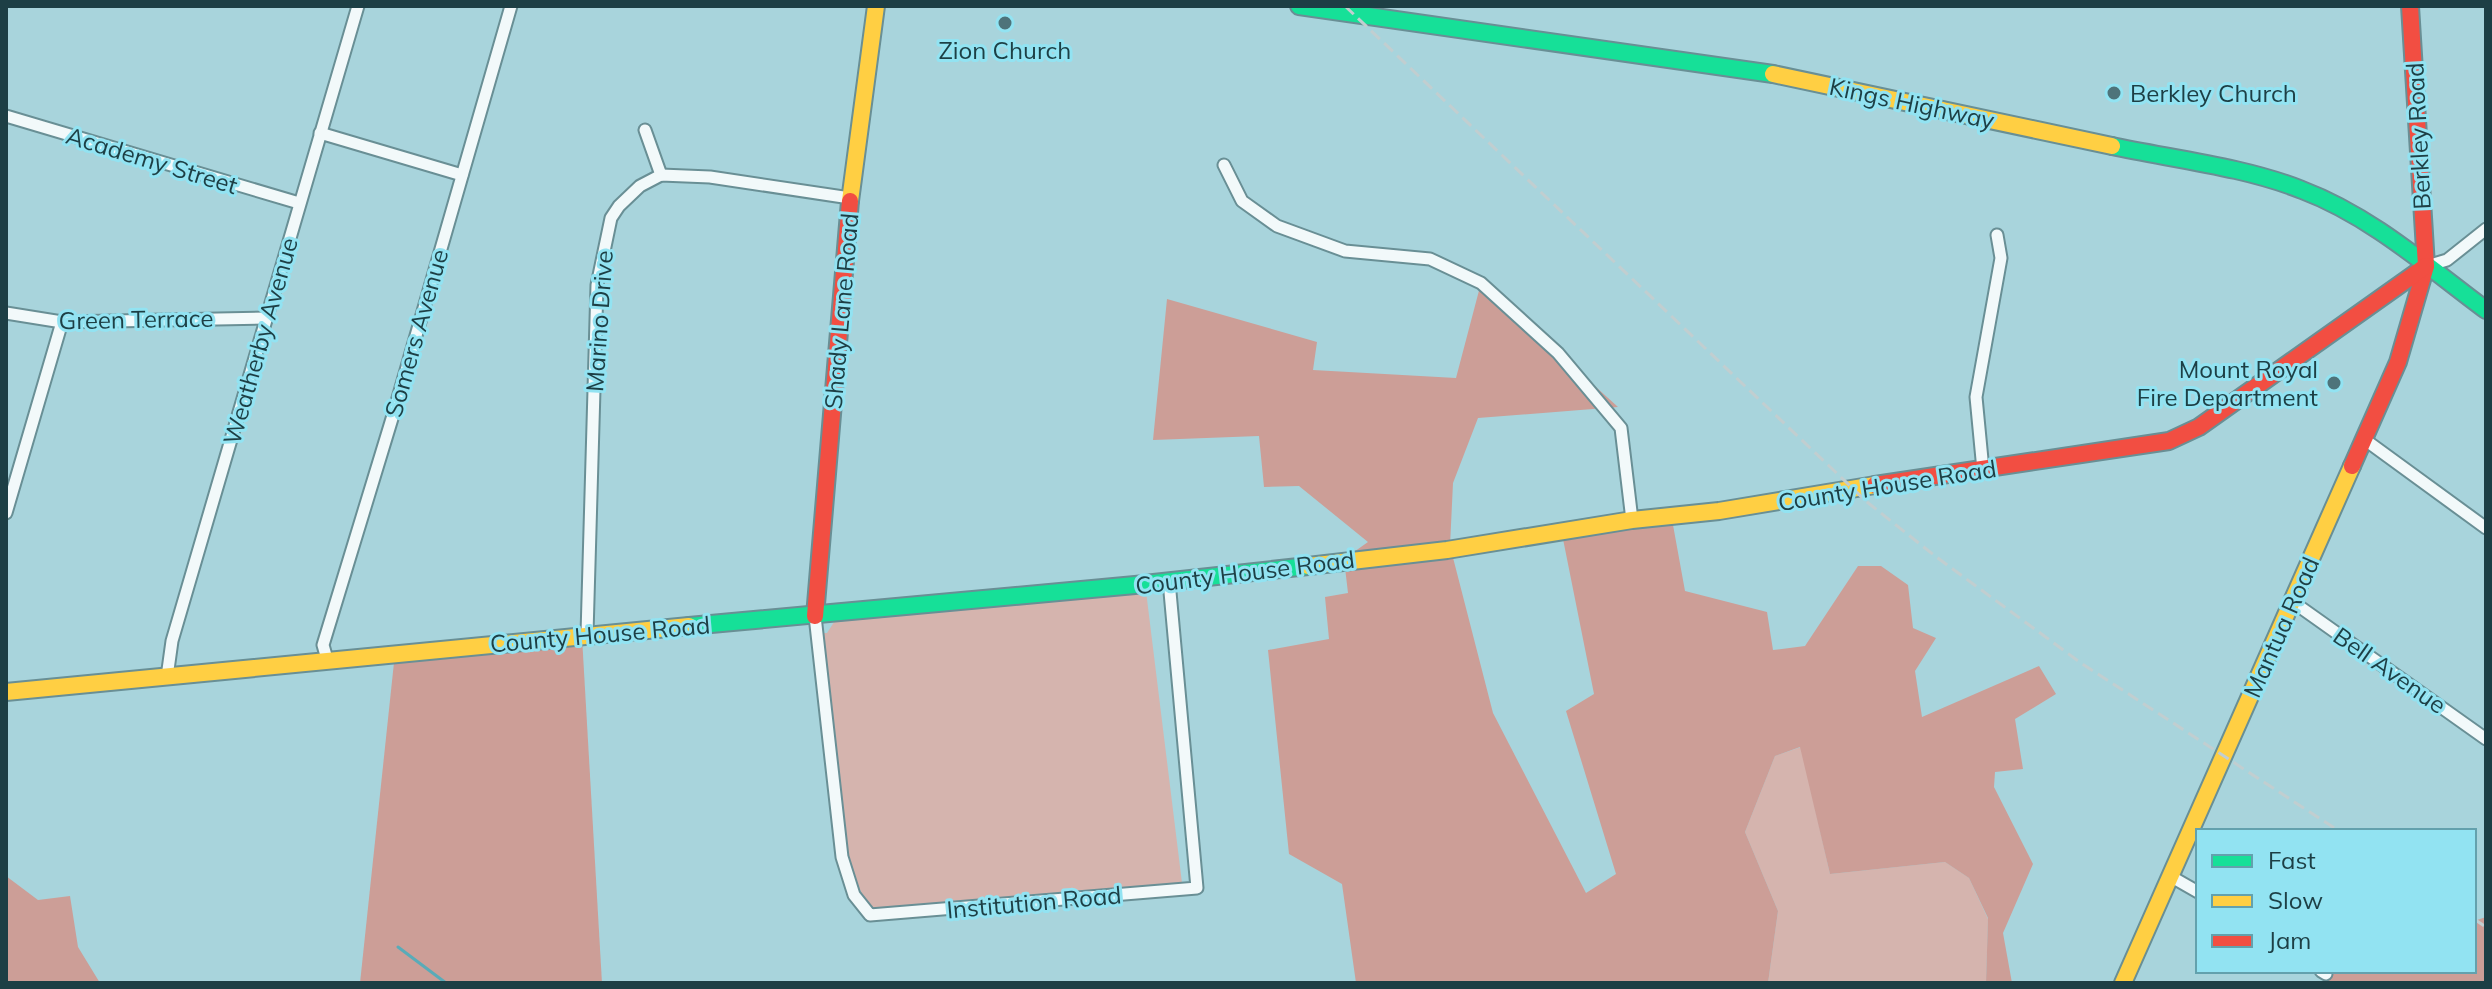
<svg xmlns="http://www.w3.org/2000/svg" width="2492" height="989" viewBox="0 0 2492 989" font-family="Mulish,sans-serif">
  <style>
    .green { fill: #d5b4ae }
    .forest { fill: #cc9e97 }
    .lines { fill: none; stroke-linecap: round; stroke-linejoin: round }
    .stream { stroke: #59abb8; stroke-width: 3 }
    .street-casing { stroke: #698f95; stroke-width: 15 }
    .fast-casing { stroke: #698f95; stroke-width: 20 }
    .slow-casing { stroke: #698f95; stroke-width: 20 }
    .jam-casing { stroke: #698f95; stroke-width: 20 }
    .street { stroke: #f2f9fa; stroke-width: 11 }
    .fast { stroke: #16e098; stroke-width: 16 }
    .slow { stroke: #ffcf43; stroke-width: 16 }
    .jam { stroke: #f24e42; stroke-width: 16 }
    .rail { stroke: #c1ced0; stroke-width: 3; stroke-dasharray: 12 6; stroke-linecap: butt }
    .poi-dot { fill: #4e737a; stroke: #92e3f2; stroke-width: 3 }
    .labels { text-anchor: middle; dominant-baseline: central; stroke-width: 6; stroke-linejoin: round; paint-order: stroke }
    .poi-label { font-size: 24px; fill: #1d3f45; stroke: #92e3f2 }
    .street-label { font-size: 24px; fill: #1d3f45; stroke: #92e3f2 }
  </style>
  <rect width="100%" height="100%" fill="#a8d4dc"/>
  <g class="green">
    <polygon points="1145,583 1182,883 868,909 845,853 821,633 827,633 838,616"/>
    <polygon points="1801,747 1830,874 1945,862 1969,878 1988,919 1986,983 1768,983 1778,911 1745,832 1775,756"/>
  </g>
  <g class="forest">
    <polygon points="1481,283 1618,407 1478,418 1453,483 1450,546 1493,713 1586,893 1616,874 1566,711 1594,694 1561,529 1671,514 1685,591 1767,612 1773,650 1805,646 1858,566 1881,566 1908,585 1913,628 1936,638 1915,671 1922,717 2039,666 2056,694 2015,719 2023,769 1995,772 1994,787 2033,864 2003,933 2012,983 1986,983 1988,918 1969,878 1945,862 1830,874 1800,747 1775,756 1745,832 1778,911 1768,983 1356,983 1342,884 1289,854 1268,650 1329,639 1325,597 1348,593 1344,559 1368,542 1299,486 1264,487 1259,436 1153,440 1167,299 1317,342 1313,370 1456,378"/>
    <polygon points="582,637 602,983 360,983 395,653"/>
    <polygon points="6,876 38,900 70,896 78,947 100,983 6,983"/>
    <polygon points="2486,917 2486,983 2325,983 2332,971 2474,971 2474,921"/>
  </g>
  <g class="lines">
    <polyline class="stream" points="398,947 446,983"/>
    <defs>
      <g id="street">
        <polyline points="6,116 299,203"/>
        <polyline points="645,130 661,175"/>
        <polyline points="320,133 462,175"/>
        <polyline points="1224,165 1242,201 1277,226 1345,251 1430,259 1481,283 1558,353 1621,428 1632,520"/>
        <polyline points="2427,266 2447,260 2486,229"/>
        <polyline points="6,313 62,322 267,318"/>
        <polyline points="2364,439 2486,528"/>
        <polyline points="1983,470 1976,397 2001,258 1997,235"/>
        <polyline points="6,513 62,322"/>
        <polyline points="2293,602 2486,739"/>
        <polyline points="815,616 842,857 854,895 870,915 1197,888 1169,581"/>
        <polyline points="587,634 597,285 611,218 619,206 640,186 661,175 710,177 850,198"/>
        <polyline points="327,659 323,645 394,412 511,6"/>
        <polyline points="167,677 172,641 358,6"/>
        <polyline points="2170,876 2198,892"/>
        <polyline points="2321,971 2326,974"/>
      </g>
      <g id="fast">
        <polyline points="1299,6 1773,74"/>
        <path d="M2112 146C2173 159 2245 167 2302 190 2371 216 2428 267 2486 310"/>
        <polyline points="689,626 1135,585 1308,566"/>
      </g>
      <g id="slow">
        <polyline points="1773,74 2112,146"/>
        <polyline points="850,201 876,6"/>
        <polyline points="1308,566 1447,550 1632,520 1719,511 1875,485"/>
        <polyline points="6,692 689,626"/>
        <polyline points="2123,983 2352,466"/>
      </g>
      <g id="jam">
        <polyline points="2352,466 2398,362 2426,266 2410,6"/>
        <polyline points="1875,485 2169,441 2199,427 2426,266"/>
        <polyline points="815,616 850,201"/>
      </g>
    </defs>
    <use href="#street" class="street-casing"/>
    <use href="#fast" class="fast-casing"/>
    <use href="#slow" class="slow-casing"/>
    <use href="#jam" class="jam-casing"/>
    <use href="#street" class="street"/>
    <use href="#fast" class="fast"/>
    <use href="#slow" class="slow"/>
    <use href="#jam" class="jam"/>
    <g class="rail">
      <polyline points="1345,6 1867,502 1935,556 2081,663 2339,831"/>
      <polyline points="2474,919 2486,927"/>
    </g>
  </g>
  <g class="poi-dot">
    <circle cx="1005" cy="23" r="8"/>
    <circle cx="2114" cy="93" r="8"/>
    <circle cx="2334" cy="383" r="8"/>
  </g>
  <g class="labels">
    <g class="poi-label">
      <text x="1005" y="50">Zion Church</text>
      <text x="2130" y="93" text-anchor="start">Berkley Church</text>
      <text x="2318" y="369" text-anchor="end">Mount Royal<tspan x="2318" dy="28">Fire Department</tspan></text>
    </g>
    <g class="street-label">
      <text transform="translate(1912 103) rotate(12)">Kings Highway</text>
      <text transform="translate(2418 136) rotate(-93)">Berkley Road</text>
      <text transform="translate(152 160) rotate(17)">Academy Street</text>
      <text transform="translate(841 311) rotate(-85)">Shady Lane Road</text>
      <text transform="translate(136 319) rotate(-1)">Green Terrace</text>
      <text transform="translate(599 321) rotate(-86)">Marino Drive</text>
      <text transform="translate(416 333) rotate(-74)">Somers Avenue</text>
      <text transform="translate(260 341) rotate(-74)">Weatherby Avenue</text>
      <text transform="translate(1887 485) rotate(-9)">County House Road</text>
      <text transform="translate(1245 572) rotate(-7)">County House Road</text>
      <text transform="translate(2281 627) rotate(-66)">Mantua Road</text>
      <text transform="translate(600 634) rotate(-5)">County House Road</text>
      <text transform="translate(2390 670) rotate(35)">Bell Avenue</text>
      <text transform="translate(1034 902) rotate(-5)">Institution Road</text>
    </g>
  </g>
  <rect width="2492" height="989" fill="none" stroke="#1d3f45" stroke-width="16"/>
  <rect x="2196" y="829" width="280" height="144" fill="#92e3f2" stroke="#63a1ad" stroke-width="2"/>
  <rect x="2212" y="855" width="40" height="12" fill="#16e098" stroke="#63a1ad" stroke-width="2"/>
  <text x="2268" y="869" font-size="24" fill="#1d3f45">Fast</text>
  <rect x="2212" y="895" width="40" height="12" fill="#ffcf43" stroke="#63a1ad" stroke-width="2"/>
  <text x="2268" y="909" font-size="24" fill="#1d3f45">Slow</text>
  <rect x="2212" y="935" width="40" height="12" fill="#f24e42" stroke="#63a1ad" stroke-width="2"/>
  <text x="2268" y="949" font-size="24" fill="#1d3f45">Jam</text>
</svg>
